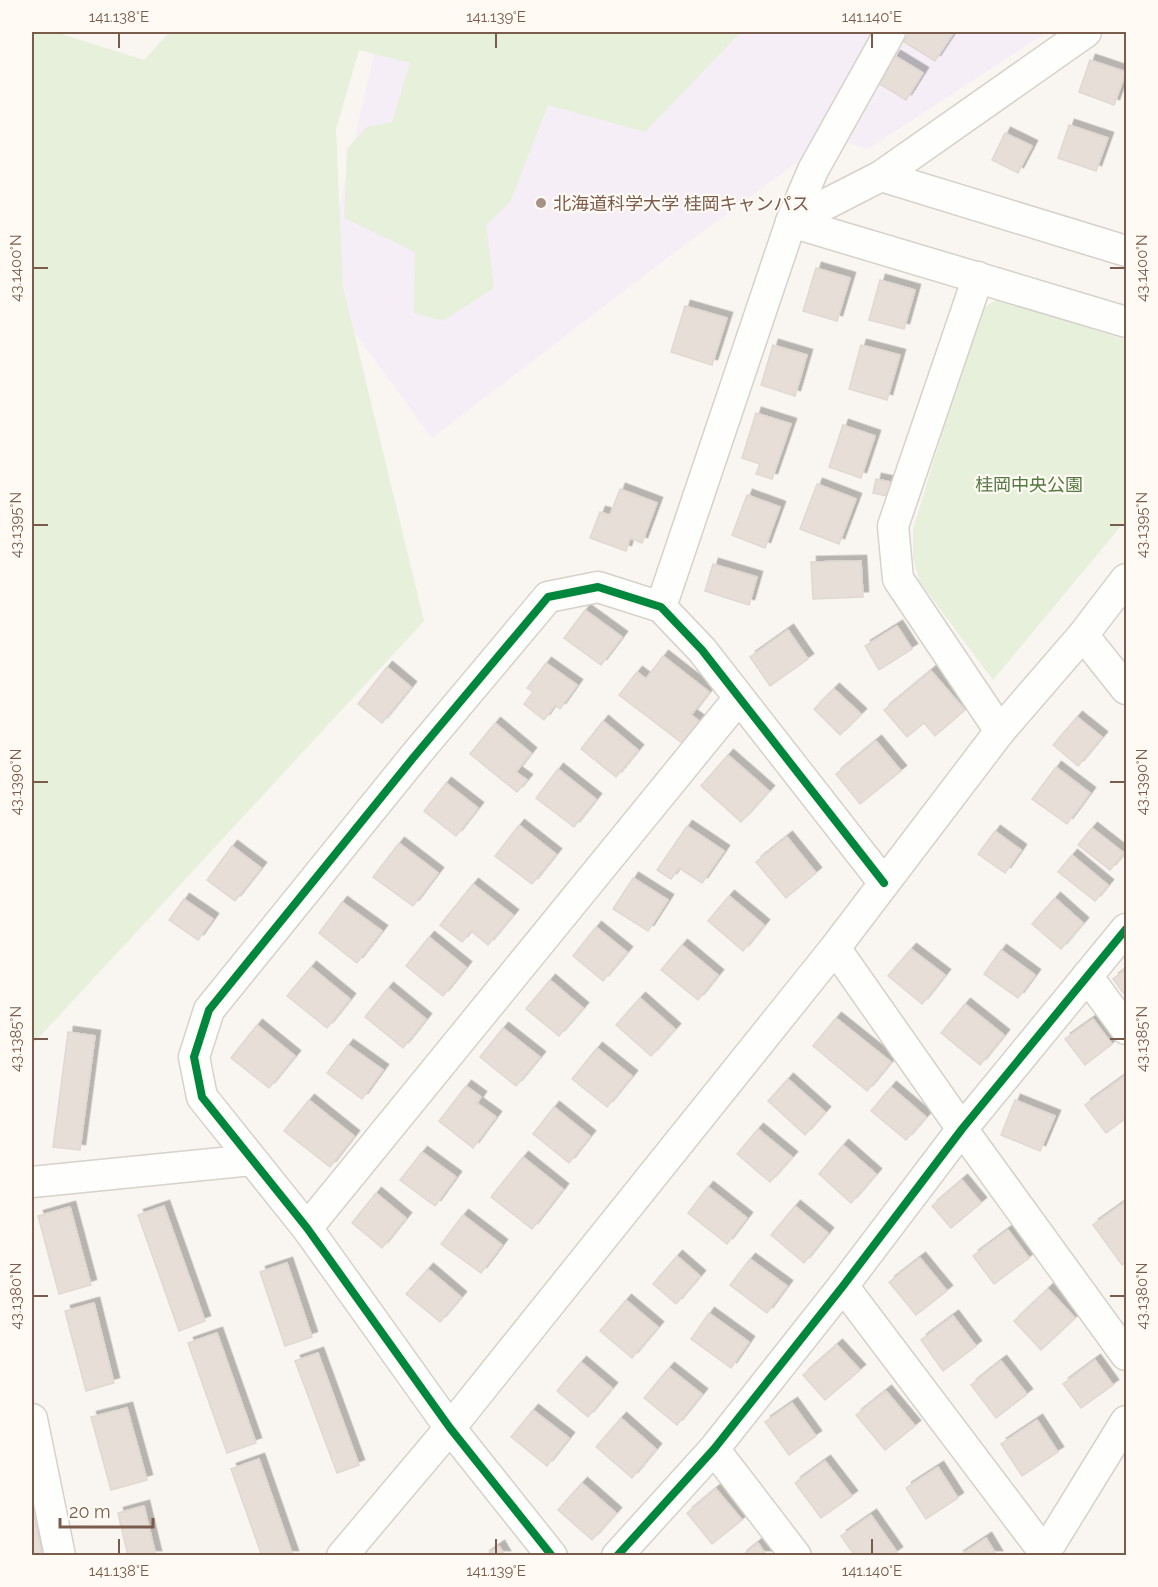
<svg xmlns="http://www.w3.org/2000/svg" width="1158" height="1587" viewBox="0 0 1158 1587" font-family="Raleway,'Noto Sans JP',sans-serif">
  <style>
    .education { fill: #f6eef6 }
    .green { fill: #e7f0db }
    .building { fill: #e6ded7; stroke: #e2d8d2; stroke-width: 1.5; filter: url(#shadow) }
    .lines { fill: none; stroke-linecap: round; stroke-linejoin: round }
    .minor-casing { stroke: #d7d1cb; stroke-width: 33 }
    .minor { stroke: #fefefd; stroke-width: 30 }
    .cycleway-casing { stroke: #fffaf3; stroke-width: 11 }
    .cycleway { stroke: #00873e; stroke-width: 8 }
    .ticks { fill: none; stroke: #7a5c4d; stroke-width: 2 }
    .poi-dot { fill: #a69286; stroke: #fffaf3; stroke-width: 2 }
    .labels { text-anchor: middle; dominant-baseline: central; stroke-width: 4.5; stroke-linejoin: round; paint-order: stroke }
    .poi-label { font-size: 18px; fill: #7a5c4d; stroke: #fffaf3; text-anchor: start }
    .park-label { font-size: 18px; fill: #537a41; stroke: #fffaf3 }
    .neatline { fill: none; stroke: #7a5c4d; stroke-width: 2 }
    .ticks-label { font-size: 15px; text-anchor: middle; fill: #7a5c4d }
  </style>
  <defs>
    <filter id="shadow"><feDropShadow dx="5.5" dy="-5.5" stdDeviation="0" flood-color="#0004"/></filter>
  </defs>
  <rect width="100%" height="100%" fill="#f9f5f0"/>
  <polygon class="education" points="379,32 1047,32 868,149 831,137 667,258 432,438 321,287"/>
  <g class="green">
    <polygon points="32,32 55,32 144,60 170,32 741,32 645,132 548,105 510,202 486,225 494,288 443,321 414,313 415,252 344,218 347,149 367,127 392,122 410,63 359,50 336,129 343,287 424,621 32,1045"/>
    <polygon points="998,299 1126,340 1126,520 993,680 920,582 913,558 913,529 980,310"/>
  </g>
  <g class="building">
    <polygon points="910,32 954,32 935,61 904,42"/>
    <polygon points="895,56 923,73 906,100 878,83"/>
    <polygon points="1090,60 1126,72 1114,105 1079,92"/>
    <polygon points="1069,125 1108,138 1096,171 1058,158"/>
    <polygon points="1005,133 1032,146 1018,173 992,160"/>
    <polygon points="816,268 850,278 837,321 803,311"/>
    <polygon points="880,280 915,290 904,329 869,320"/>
    <polygon points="685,306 727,318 712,365 671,352"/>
    <polygon points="773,345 807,355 795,396 761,385"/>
    <polygon points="861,345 900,355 887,400 849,389"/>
    <polygon points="756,413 791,424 772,479 756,474 760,464 742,458"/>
    <polygon points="843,425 875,436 861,478 829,467"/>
    <polygon points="876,479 900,484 897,498 873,493"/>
    <polygon points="817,484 856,499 839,544 800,529"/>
    <polygon points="620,489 657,503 642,543 630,538 626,551 590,538 600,512 610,515"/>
    <polygon points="747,495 780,507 765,548 732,535"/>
    <polygon points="861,561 863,597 813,599 811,562"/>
    <polygon points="713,564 757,577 749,605 705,591"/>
    <polygon points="585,610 622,637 601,665 564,638"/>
    <polygon points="897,626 912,649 879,670 865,646"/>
    <polygon points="788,630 808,659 770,686 750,657"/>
    <polygon points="663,656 709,692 691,715 699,721 682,743 619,695 637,672 646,679"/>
    <polygon points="546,663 577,685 560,709 555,705 544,720 524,704 533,692 527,688"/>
    <polygon points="387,667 411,687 382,723 358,704"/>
    <polygon points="931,671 965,710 935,736 924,723 907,737 884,710"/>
    <polygon points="834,689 861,714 840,735 814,709"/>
    <polygon points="1077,717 1102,737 1078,766 1053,745"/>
    <polygon points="603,721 638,750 616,777 581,749"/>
    <polygon points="495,723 531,753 516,772 527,780 517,792 470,754"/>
    <polygon points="876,741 901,771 860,804 836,774"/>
    <polygon points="728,755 769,791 741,822 701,786"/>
    <polygon points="1056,767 1090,793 1067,824 1032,799"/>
    <polygon points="558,769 596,799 574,827 536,798"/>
    <polygon points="446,783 478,808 456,836 424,811"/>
    <polygon points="519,825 556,854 532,884 495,856"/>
    <polygon points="687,826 724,851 702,883 679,868 671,879 657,870"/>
    <polygon points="1092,828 1124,853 1110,870 1078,845"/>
    <polygon points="995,831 1021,850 1005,873 978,854"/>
    <polygon points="787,837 816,873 786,898 756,862"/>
    <polygon points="399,843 438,873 413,906 373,877"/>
    <polygon points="232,846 261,868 235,901 207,880"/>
    <polygon points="1072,855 1108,885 1095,901 1058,872"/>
    <polygon points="633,878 668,900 648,931 613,909"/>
    <polygon points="473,884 513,915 488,945 471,931 462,942 440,925"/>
    <polygon points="729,896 764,925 743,951 708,921"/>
    <polygon points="1055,898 1083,923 1061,949 1032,924"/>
    <polygon points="184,899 213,919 198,940 169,920"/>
    <polygon points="342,902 382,931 357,963 319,933"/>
    <polygon points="596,927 627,952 603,981 573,956"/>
    <polygon points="429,937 466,967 443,996 406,966"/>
    <polygon points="682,945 718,975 698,1000 661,970"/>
    <polygon points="911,949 945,975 922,1004 888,976"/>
    <polygon points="1001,950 1035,975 1018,998 984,974"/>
    <polygon points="311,967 350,999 327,1028 287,996"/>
    <polygon points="1126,969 1126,997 1113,979"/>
    <polygon points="550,980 583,1008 559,1036 526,1009"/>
    <polygon points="388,988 426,1019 403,1048 365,1017"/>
    <polygon points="640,998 675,1029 651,1056 616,1025"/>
    <polygon points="965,1004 1004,1035 980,1065 941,1033"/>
    <polygon points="836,1018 891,1062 867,1091 813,1046"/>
    <polygon points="1093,1019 1112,1044 1085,1065 1065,1039"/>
    <polygon points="257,1025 295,1056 269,1088 231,1058"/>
    <polygon points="503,1028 540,1057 516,1086 480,1057"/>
    <polygon points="68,1032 95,1036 80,1150 53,1147"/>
    <polygon points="348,1045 383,1070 362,1099 327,1073"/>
    <polygon points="597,1048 632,1076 607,1107 572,1079"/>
    <polygon points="1126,1075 1126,1118 1106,1133 1085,1105"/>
    <polygon points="788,1079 825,1112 805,1135 768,1101"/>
    <polygon points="466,1086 481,1097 477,1103 496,1117 473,1148 439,1121"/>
    <polygon points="891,1087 926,1117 906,1140 871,1111"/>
    <polygon points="309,1100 354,1136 330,1167 284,1131"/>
    <polygon points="1015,1100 1055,1116 1040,1151 1001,1135"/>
    <polygon points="554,1107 590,1136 569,1163 533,1134"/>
    <polygon points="758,1129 792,1157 770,1182 737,1154"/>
    <polygon points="843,1145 876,1174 851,1203 819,1174"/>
    <polygon points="422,1152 456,1177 435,1206 400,1180"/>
    <polygon points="523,1157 563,1189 532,1229 491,1197"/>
    <polygon points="962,1180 981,1203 951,1228 932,1206"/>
    <polygon points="708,1187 747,1218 727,1244 688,1213"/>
    <polygon points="376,1193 406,1218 382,1248 352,1223"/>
    <polygon points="1125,1202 1126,1262 1122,1265 1093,1225"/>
    <polygon points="164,1206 205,1321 179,1331 138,1215"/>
    <polygon points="795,1206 828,1233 804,1263 771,1235"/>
    <polygon points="70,1207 91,1285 59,1294 38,1216"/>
    <polygon points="463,1215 502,1245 481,1273 441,1244"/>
    <polygon points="1008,1230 1029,1258 994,1284 973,1256"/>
    <polygon points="677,1256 700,1276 676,1304 653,1284"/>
    <polygon points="920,1258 947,1291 916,1315 889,1282"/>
    <polygon points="750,1259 787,1286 767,1313 730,1285"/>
    <polygon points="287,1263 312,1337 285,1346 260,1272"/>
    <polygon points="428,1269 461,1297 440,1322 406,1294"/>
    <polygon points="1048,1289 1075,1318 1041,1350 1014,1321"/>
    <polygon points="626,1300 658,1327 632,1358 600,1331"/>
    <polygon points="94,1303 114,1383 86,1391 65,1311"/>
    <polygon points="709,1313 749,1342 731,1368 691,1339"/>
    <polygon points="953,1316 976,1346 943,1371 921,1340"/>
    <polygon points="217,1333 256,1443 227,1453 188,1343"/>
    <polygon points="837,1345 860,1370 825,1400 803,1375"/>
    <polygon points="318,1353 359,1465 337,1473 295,1361"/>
    <polygon points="1095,1360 1113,1385 1081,1408 1063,1384"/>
    <polygon points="1001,1361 1027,1394 996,1418 971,1385"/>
    <polygon points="581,1362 612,1388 588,1417 557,1391"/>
    <polygon points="669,1368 702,1394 677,1425 644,1398"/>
    <polygon points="886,1391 915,1426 885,1450 856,1415"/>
    <polygon points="792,1403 816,1436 789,1455 765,1422"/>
    <polygon points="127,1408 147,1480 111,1490 91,1417"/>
    <polygon points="533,1410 569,1438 547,1466 511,1437"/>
    <polygon points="621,1418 656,1449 632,1478 596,1447"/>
    <polygon points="1037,1420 1058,1452 1022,1476 1001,1444"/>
    <polygon points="259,1459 293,1556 262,1556 231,1469"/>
    <polygon points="825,1461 852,1496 821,1518 795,1483"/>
    <polygon points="938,1467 958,1498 926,1519 906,1488"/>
    <polygon points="582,1483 616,1513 592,1540 558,1510"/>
    <polygon points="716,1489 742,1520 712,1544 687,1513"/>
    <polygon points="32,1502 42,1556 32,1556"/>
    <polygon points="144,1506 156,1556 128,1556 118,1513"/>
    <polygon points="871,1515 897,1552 892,1556 855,1556 841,1536"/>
    <polygon points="986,1538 997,1556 959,1556"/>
    <polygon points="758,1543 767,1556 742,1556"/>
    <polygon points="499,1546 505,1556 485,1556"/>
  </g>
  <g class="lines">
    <defs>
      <g id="minor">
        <polyline points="881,176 1126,251"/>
        <polyline points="791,222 881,176 1086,32"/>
        <polyline points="791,222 1126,322"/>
        <polyline points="978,277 893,526 898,579 1000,731"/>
        <polyline points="661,607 791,222 813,170 890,32"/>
        <polyline points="1083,635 1126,689"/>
        <polyline points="835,948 962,1129 1126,1355"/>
        <polyline points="1087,976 1126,1029"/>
        <polyline points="32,1182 252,1160"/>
        <polyline points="307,1228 739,698"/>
        <polyline points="843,1286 1044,1552"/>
        <polyline points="32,1419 60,1556"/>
        <polyline points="714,1449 796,1556"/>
        <polyline points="342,1556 450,1428 835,948 1000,731 1083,635 1126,579"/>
        <polyline points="552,1556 450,1428 307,1228 202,1097 194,1057 209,1010 413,758 548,597 598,587 661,607 702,650 884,883"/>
        <polyline points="617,1556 714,1449 843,1286 962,1129 1126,929"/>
        <polyline points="1043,1556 1126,1421"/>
      </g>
    </defs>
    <use href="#minor" class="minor-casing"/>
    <use href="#minor" class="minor"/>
    <defs>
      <g id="cycleway">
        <polyline points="552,1556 450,1428 307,1228 202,1097 194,1057 209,1010 413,758 548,597 598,587 661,607 702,650 884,883"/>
        <polyline points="617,1556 714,1449 843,1286 962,1129 1126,929"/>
      </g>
    </defs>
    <use href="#cycleway" class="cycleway-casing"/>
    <use href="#cycleway" class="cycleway"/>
  </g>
  <path class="ticks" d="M119 33V48M496 33V48M872 33V48M33 268H48M1110 268H1125M33 525H48M1110 525H1125M33 782H48M1110 782H1125M33 1039H48M1110 1039H1125M33 1296H48M1110 1296H1125M119 1539V1554M496 1539V1554M872 1539V1554"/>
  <circle class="poi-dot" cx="541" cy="203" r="6"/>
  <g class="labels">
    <g class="poi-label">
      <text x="553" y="203">北海道科学大学 桂岡キャンパス</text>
    </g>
    <g class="park-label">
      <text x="1029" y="484">桂岡中央公園</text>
    </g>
  </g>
  <rect width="1158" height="1587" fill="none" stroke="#fffaf3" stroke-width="66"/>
  <path d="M60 1518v9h93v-9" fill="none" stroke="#7a5c4d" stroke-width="3"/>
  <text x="69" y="1518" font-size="18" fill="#7a5c4d" stroke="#fffaf3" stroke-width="4.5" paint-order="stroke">20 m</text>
  <rect x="33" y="33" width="1092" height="1521" class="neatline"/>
  <g class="ticks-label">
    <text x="119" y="22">141.138°E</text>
    <text x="496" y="22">141.139°E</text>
    <text x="872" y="22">141.140°E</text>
    <text transform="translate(16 268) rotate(-90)" y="5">43.1400°N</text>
    <text transform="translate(1142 268) rotate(-90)" y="5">43.1400°N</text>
    <text transform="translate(16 525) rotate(-90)" y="5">43.1395°N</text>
    <text transform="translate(1142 525) rotate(-90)" y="5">43.1395°N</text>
    <text transform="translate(16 782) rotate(-90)" y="5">43.1390°N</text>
    <text transform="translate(1142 782) rotate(-90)" y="5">43.1390°N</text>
    <text transform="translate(16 1039) rotate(-90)" y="5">43.1385°N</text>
    <text transform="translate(1142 1039) rotate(-90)" y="5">43.1385°N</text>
    <text transform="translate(16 1296) rotate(-90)" y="5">43.1380°N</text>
    <text transform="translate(1142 1296) rotate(-90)" y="5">43.1380°N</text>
    <text x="119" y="1576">141.138°E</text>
    <text x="496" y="1576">141.139°E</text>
    <text x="872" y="1576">141.140°E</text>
  </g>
</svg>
